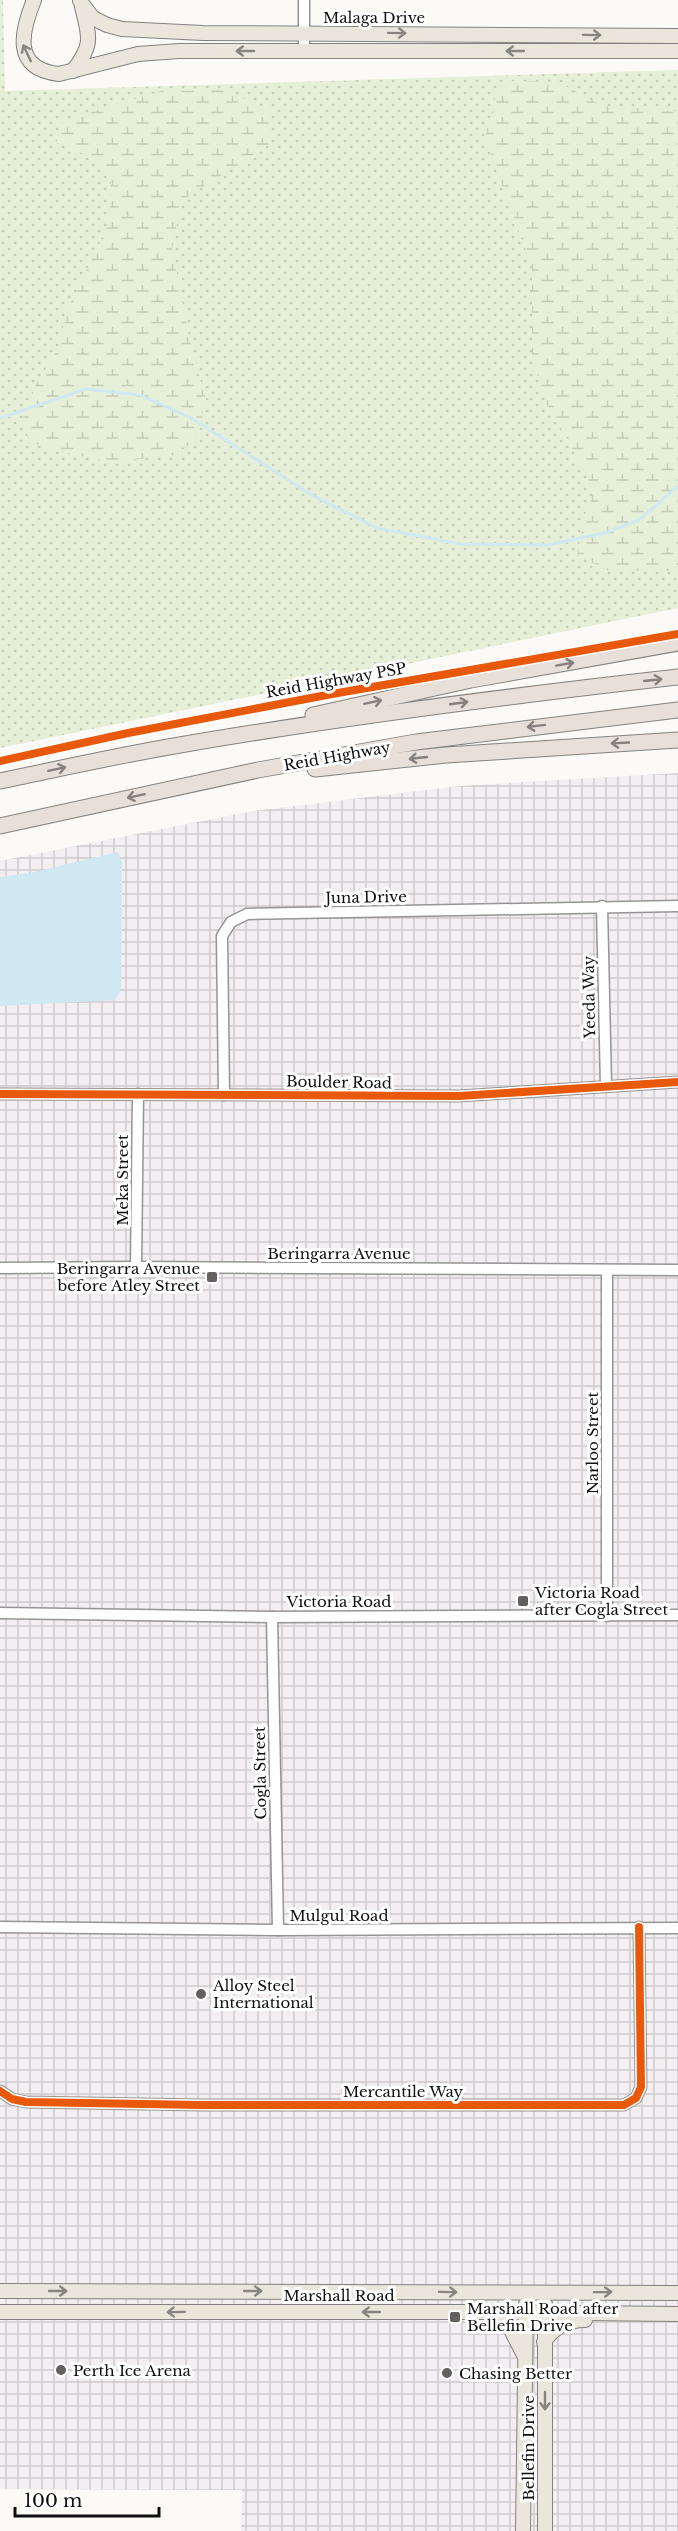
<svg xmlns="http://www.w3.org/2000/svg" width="678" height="2531" viewBox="0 0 678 2531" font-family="'Libre Baskerville',serif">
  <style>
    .industrial { fill: url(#industrial-grid) }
    .grass { fill: url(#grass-dots) }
    .wetland { fill: url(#wetland-marsh) }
    .water { fill: #cfe8f2 }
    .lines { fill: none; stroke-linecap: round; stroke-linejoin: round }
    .stream { stroke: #cfe8f2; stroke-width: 3 }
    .minor-casing { stroke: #959593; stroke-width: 13 }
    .major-casing { stroke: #838280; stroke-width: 16 }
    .highway-casing { stroke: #838280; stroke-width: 17 }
    .minor { stroke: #fefefe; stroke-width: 10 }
    .major { stroke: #eae6dc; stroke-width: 14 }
    .highway { stroke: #e7dfd8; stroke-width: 15 }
    .cycleway-casing { stroke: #fff; stroke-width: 11 }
    .cycleway { stroke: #e8590c; stroke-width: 8 }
    .oneway { stroke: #878580 }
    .oneway2 { stroke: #86817e }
    .poi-dot { fill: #626160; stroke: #fff; stroke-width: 2 }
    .labels { text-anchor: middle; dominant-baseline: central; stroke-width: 6; stroke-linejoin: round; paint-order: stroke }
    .street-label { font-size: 15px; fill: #0f0f0f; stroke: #fff }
    .poi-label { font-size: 15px; fill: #0f0f0f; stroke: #fff; text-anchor: start }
  </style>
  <defs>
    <pattern id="industrial-grid" width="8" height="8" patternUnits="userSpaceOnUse" patternTransform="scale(1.5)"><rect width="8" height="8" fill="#f2eef1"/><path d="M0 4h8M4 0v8" fill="none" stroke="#cecbcd"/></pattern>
    <pattern id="grass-dots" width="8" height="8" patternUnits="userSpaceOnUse" patternTransform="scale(1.5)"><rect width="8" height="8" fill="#e6efd7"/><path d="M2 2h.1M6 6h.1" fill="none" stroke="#c4ccb7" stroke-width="1.8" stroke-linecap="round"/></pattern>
    <pattern id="wetland-marsh" width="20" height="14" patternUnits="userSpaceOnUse" patternTransform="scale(1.5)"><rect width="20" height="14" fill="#e6efd7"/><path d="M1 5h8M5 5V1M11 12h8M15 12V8" fill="none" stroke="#c4ccb7"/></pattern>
  </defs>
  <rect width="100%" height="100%" fill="#fbfaf6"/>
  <polygon class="industrial" points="678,773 678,2531 241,2531 242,2490 0,2489 0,861 253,811 459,786"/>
  <polygon class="grass" points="0,0 3,0 5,91 678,70 678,608 0,748"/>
  <g class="wetland">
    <polygon points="513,81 558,82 603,106 678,111 678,571 609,571 577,555 585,514 594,491 569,442 546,403 532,359 532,268 485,138 496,94"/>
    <polygon points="223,90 271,110 270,144 181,201 172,249 190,341 206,400 195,440 176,455 110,462 57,451 29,442 23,418 36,384 58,349 68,308 109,223 111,179 90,156 56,143 63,120 161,91"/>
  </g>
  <polygon class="water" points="118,852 122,863 121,989 115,1000 0,1006 0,877 30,873"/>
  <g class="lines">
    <polyline class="stream" points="0,418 86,389 140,395 191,418 310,494 377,528 460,544 548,545 605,533 639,520 678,486"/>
    <defs>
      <g id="minor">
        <polyline points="304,51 304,0"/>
        <polyline points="602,906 606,1086"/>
        <polyline points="0,1094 459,1096 678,1082"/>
        <polyline points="224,1095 222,936 231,922 247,914 678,906"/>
        <polyline points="136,1267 138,1094"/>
        <polyline points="0,1268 136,1267 678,1270"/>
        <polyline points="607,1270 607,1616"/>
        <polyline points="0,1613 272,1617 678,1615"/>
        <polyline points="272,1617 278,1930"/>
        <polyline points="0,1927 278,1930 678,1928"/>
        <polyline points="0,2091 12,2099 26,2102 202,2105 624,2105 636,2098 641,2087 639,1927"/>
      </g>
      <g id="major">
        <path d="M34 0C21 32 12 69 59 74L138 54 179 51H678"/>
        <polyline points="80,1 93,18 107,25 122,29 203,33 678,36"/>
        <path d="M73 71C93 45 90 38 82 7"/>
        <polyline points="0,2291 678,2293"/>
        <polyline points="545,2304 545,2531"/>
        <polyline points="0,2312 493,2312 678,2314"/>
        <polyline points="493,2312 506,2320 524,2355"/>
        <path d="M544 2342C553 2328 568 2320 585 2320"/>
        <polyline points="523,2531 526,2304"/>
      </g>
      <g id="highway">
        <polyline points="313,715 471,680 678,643"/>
        <polyline points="315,769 446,755 678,740"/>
        <path d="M0 781C58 769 116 756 174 746 341 717 509 696 678 677"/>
        <polyline points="0,826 258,770 416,742 678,710"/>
      </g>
    </defs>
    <use href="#minor" class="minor-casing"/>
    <use href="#major" class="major-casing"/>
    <use href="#highway" class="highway-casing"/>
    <use href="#minor" class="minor"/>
    <use href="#major" class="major"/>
    <use href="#highway" class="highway"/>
    <defs>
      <g id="cycleway">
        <polyline points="0,761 128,733 332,694 678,634"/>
        <polyline points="0,1094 459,1096 678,1082"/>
        <polyline points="0,2091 12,2099 26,2102 202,2105 624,2105 636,2098 641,2087 639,1927"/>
      </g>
    </defs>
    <use href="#cycleway" class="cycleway-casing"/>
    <use href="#cycleway" class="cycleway"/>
  </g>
  <defs><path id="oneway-shaft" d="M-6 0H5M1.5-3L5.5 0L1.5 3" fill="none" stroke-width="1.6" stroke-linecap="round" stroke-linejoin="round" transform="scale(1.5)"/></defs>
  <g class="oneway">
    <use href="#oneway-shaft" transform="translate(397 33) rotate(1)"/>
    <use href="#oneway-shaft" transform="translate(592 35) rotate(1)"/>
    <use href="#oneway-shaft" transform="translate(245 51) rotate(180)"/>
    <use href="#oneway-shaft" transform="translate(515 51) rotate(180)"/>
    <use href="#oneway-shaft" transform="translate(27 53) rotate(-115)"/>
    <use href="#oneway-shaft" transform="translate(58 2291)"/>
    <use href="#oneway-shaft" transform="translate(253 2291)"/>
    <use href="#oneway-shaft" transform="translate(448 2292) rotate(1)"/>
    <use href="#oneway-shaft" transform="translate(603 2292) rotate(-1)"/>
    <use href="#oneway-shaft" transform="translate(176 2312) rotate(179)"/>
    <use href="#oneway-shaft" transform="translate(371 2312) rotate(-180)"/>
    <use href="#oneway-shaft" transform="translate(545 2401) rotate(90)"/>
  </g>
  <g class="oneway2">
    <use href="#oneway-shaft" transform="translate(565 664) rotate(-10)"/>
    <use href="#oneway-shaft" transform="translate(653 680) rotate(-6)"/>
    <use href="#oneway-shaft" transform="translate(373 702) rotate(-12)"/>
    <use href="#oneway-shaft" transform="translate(459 703) rotate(-8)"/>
    <use href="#oneway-shaft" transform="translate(536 726) rotate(173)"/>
    <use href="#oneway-shaft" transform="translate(620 743) rotate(177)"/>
    <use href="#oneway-shaft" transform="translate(418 758) rotate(174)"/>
    <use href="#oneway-shaft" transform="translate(57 769) rotate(-12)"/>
    <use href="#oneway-shaft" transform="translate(136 796) rotate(168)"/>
  </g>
  <g class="poi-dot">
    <rect x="206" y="1271" width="12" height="12" rx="3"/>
    <rect x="517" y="1595" width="12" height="12" rx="3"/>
    <circle cx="201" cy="1994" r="6"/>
    <rect x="449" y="2311" width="12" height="12" rx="3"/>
    <circle cx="61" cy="2370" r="6"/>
    <circle cx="447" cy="2373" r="6"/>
  </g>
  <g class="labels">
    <g class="street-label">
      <text x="374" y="17">Malaga Drive</text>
      <text transform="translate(336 680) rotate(-10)">Reid Highway PSP</text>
      <text transform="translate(337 756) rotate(-10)">Reid Highway</text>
      <text transform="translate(366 897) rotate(-1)">Juna Drive</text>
      <text transform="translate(589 997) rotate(-91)">Yeeda Way</text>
      <text transform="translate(339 1082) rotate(1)">Boulder Road</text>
      <text transform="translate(122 1180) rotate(-90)">Meka Street</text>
      <text x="339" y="1253">Beringarra Avenue</text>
      <text transform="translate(592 1443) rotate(-90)">Narloo Street</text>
      <text x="339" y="1601">Victoria Road</text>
      <text transform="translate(260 1773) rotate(-91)">Cogla Street</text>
      <text x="339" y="1915">Mulgul Road</text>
      <text x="403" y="2091">Mercantile Way</text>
      <text x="339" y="2295">Marshall Road</text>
      <text transform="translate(528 2448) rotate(-90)">Bellefin Drive</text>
    </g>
    <g class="poi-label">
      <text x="200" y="1268" text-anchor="end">Beringarra Avenue<tspan x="200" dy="17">before Atley Street</tspan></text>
      <text x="535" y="1592">Victoria Road<tspan x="535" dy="17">after Cogla Street</tspan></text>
      <text x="213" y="1985">Alloy Steel<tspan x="213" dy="17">International</tspan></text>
      <text x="467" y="2308">Marshall Road after<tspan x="467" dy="17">Bellefin Drive</tspan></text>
      <text x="73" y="2370">Perth Ice Arena</text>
      <text x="459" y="2373">Chasing Better</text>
    </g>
  </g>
  <path d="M15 2507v9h144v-9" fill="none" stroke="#0f0f0f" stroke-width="3"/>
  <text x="24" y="2507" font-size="18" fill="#0f0f0f" stroke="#ffffff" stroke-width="4.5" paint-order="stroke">100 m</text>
</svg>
